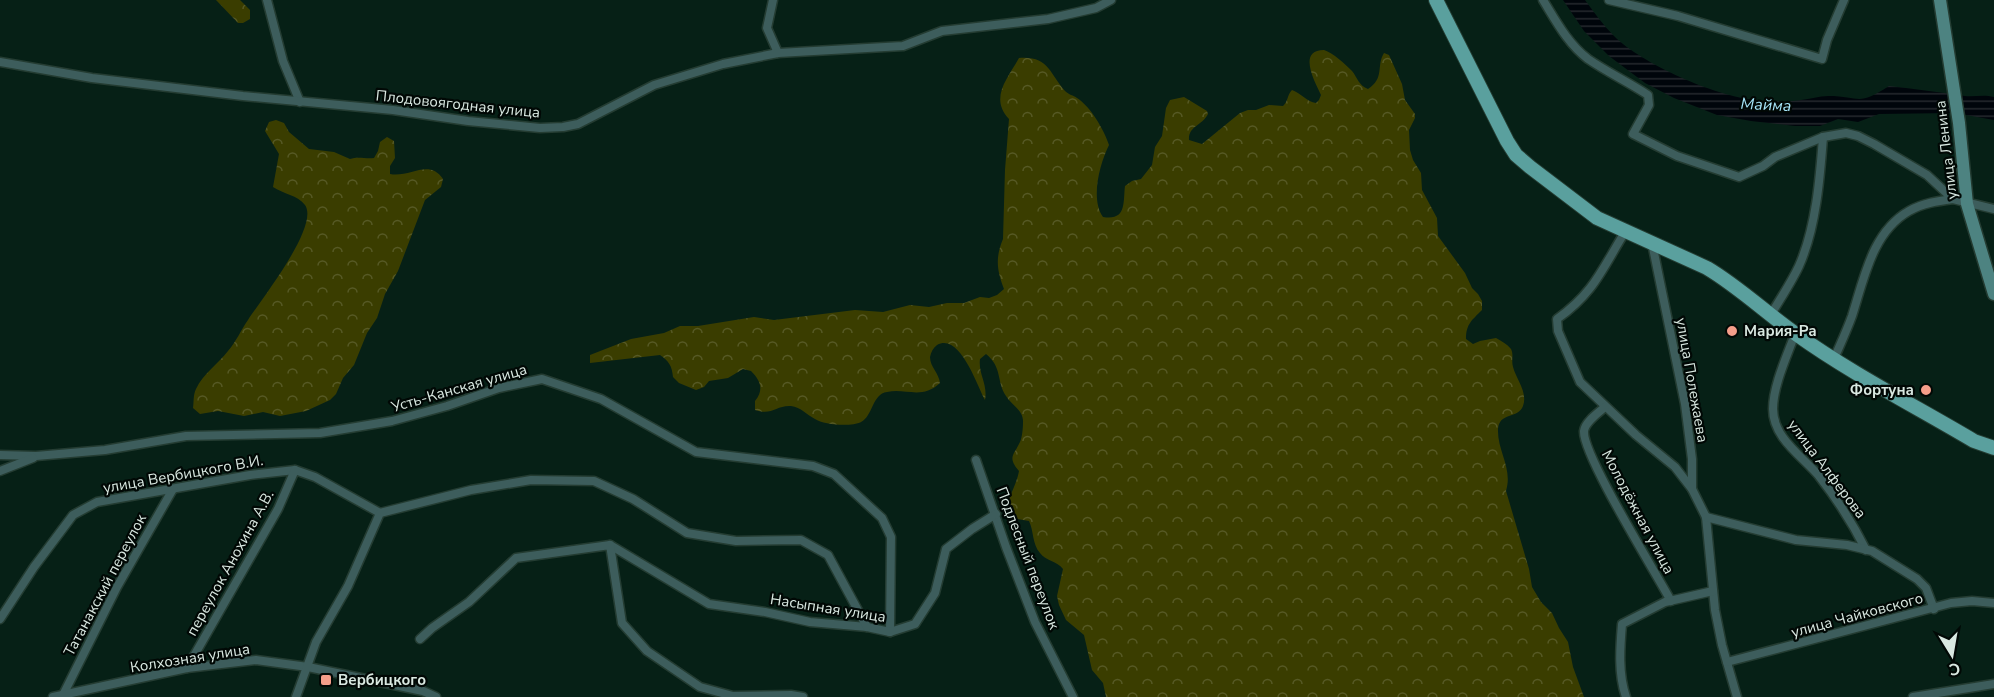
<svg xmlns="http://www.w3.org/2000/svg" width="1994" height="697" viewBox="0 0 1994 697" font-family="'Nunito Sans',sans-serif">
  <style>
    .forest { fill: url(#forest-crowns) }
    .water { fill: url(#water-rules) }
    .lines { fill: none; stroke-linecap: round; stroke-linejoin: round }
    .street-casing { stroke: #243c32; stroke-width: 11 }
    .secondary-casing { stroke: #243c32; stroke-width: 15 }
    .primary-casing { stroke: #243c32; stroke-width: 16 }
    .street { stroke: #3d5d5c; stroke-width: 8 }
    .secondary { stroke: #4d8381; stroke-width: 12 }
    .primary { stroke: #5aa09e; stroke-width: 14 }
    .poi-dot { fill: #f49e8a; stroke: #010805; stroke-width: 2 }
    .labels { text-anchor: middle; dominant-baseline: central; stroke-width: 4.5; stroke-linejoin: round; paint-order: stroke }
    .street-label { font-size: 15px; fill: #d9e8e1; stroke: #010805 }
    .poi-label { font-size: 15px; font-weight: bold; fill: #d9e8e1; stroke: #010805; text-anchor: start }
    .water-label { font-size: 16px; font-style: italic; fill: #a6e5f9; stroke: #010805 }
  </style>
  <defs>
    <pattern id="forest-crowns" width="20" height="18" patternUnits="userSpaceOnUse" patternTransform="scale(1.5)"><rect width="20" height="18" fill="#3a3d00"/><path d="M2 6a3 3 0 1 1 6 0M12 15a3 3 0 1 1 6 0" fill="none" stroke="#565925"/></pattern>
    <pattern id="water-rules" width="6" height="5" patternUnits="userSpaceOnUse" patternTransform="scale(1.5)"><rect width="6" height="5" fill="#00050b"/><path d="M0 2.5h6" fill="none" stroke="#25292e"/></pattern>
  </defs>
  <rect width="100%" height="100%" fill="#062016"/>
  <g class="forest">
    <polygon points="216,0 240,0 250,10 250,19 243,23 238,23"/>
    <path d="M1324 50C1333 53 1345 64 1352 71 1357 77 1359 86 1368 89 1385 78 1376 66 1384 53L1389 55 1402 84 1405 100 1415 114V118L1409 130 1410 150 1413 160 1421 173 1422 190 1437 218 1438 236 1465 273 1472 288 1478 294 1482 301V310C1472 320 1466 324 1466 339L1473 344 1480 341 1496 338C1501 341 1507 344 1511 349 1514 355 1511 360 1513 367 1516 379 1528 392 1523 406 1518 419 1499 412 1498 429 1497 451 1513 468 1506 491L1529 569 1532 587 1541 602 1552 613 1559 628 1568 642 1573 667 1584 697H1106L1103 683 1092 670 1084 635 1066 620 1059 605 1057 596 1063 569C1057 561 1046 561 1040 553 1032 544 1034 531 1029 521L1012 518 1004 513C1008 499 1017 483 1019 471 1007 457 1014 455 1020 442 1022 438 1023 428 1023 423 1024 410 1012 406 1006 396 996 381 1003 368 986 354L980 359C978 374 988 384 985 400 977 386 960 332 937 345 933 348 931 352 930 357 930 367 939 373 940 383 922 400 906 388 887 392 872 394 873 416 861 422 851 427 824 425 815 419 807 415 801 407 791 406 776 405 772 416 755 410V401C764 390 761 381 751 371L743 369 728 378 709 381 704 387 696 390 679 383 673 377C672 366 669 361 660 355L590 363V355L631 339 664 333 680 326H698L754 317 774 320 855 310 883 312 910 305 929 307 947 303H964L980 297 989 298 997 295 1004 289C997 271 995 258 1003 239L1005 170 1009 119C989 98 1008 78 1019 58 1049 56 1049 73 1065 91 1069 95 1073 95 1077 98 1091 107 1104 130 1109 145 1100 163 1090 199 1103 217 1127 221 1123 202 1125 186L1132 181 1141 179 1152 165 1155 147 1162 136 1166 108 1170 100 1184 97 1207 111 1208 114C1202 126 1188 126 1189 140L1202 144 1240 113 1248 110H1256L1269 105 1283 106C1288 102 1287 95 1292 90 1301 93 1307 102 1316 103L1319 100 1321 95C1315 82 1297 50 1324 50Z"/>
    <path d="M276 120 284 123 289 132 309 149 334 152 350 159C358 156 365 159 374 158L378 151 380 142 387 137 394 141 395 158 390 166V174C410 178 429 158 443 179L441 187 425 200 398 271 385 294 377 318 367 333 354 365 343 378 336 394 330 400 306 411 280 416 263 412 244 416 218 411 200 414 193 408C194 402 193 395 196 389 203 374 218 364 228 351 236 342 241 330 248 320 260 301 320 226 305 205 298 195 283 194 273 187L279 154 265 131 269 122Z"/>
  </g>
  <path class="water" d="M1563 0H1585C1594 12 1603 25 1614 36 1642 64 1715 96 1755 100 1770 102 1786 102 1801 100 1810 99 1819 96 1828 96 1861 96 1857 107 1889 86 1914 89 1940 92 1965 96 1975 97 1984 94 1994 97V120L1955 113 1879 114 1858 122 1838 119 1820 126H1795L1751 121 1717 115 1674 98 1645 83 1609 56 1584 31Z"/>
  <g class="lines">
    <defs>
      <g id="street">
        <polyline points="267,0 283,61 300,102"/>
        <polyline points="773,0 767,28 778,53"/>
        <path d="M1543 0C1556 21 1568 44 1588 59 1607 72 1628 82 1648 95L1649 105 1633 134 1677 156 1739 177 1763 166 1775 157 1823 137 1846 133 1858 136 1874 144 1927 175 1953 199 1994 209"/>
        <polyline points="1609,0 1678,16 1822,59 1827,40 1844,0"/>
        <polyline points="0,62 92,78 243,96 393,110 468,121 540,128 563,127 578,124 654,85 723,64 778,53 903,46 942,31 1048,19 1096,8 1111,0"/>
        <path d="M1625 232C1602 269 1594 293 1557 319L1558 331 1580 382 1636 435 1675 467 1692 489"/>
        <polyline points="1652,243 1685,404 1692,459 1692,489 1706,517 1715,610 1722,645 1737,697"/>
        <path d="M1771 314C1781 298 1791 283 1799 266 1816 228 1820 178 1823 137"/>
        <path d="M1795 334C1787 356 1773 386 1773 409 1773 438 1802 456 1819 476 1837 499 1853 524 1866 550"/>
        <path d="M1834 359C1840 345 1847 330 1852 316 1864 279 1872 232 1909 211 1923 203 1938 201 1953 199"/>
        <path d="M1605 407C1598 413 1585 422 1584 431 1582 454 1656 573 1671 601"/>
        <polyline points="0,455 36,456 105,450 186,436 320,433 392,421 447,406 499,388 542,379 601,399 696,452 813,466 834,474 882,518 891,537 890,632"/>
        <polyline points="976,460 1006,547 1035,622 1073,697"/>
        <polyline points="0,471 33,458"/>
        <polyline points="1706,517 1796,540 1847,545 1872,551 1917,579 1926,588 1934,609"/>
        <polyline points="610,545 709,604 765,612 810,622 867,627 890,632 915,624 935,593 946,549 972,529 996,514"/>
        <polyline points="0,619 34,567 73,515 97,502 250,475 295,470 315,477 380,513"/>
        <polyline points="420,639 432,628 469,602 516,558 610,545 622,623 647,651 700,687 733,696 791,695 803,697"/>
        <polyline points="1727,662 1951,603 1972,601 1994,603"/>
        <polyline points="187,668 278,509 295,470"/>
        <polyline points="63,695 117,587 173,489"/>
        <polyline points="53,697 187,668 256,660 308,667 423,691 436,697"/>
        <polyline points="296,697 316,642 348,586 380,513 471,490 531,480 594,481 633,499 687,533 736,541 801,540 828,555 867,627"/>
        <path d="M1626 697C1618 674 1620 648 1622 624L1665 602 1713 591"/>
        <polyline points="1913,697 1994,684"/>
      </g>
      <polyline id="secondary" points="1940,0 1959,123 1967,204 1994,294"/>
      <path id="primary" d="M1436 0 1507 141 1516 155 1530 167 1597 218 1707 268C1739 287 1766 313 1796 334 1852 374 1915 406 1974 441L1994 448"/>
    </defs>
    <use href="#street" class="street-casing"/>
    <use href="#secondary" class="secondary-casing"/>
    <use href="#primary" class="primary-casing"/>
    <use href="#street" class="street"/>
    <use href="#secondary" class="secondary"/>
    <use href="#primary" class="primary"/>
  </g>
  <g class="poi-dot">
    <circle cx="1732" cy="331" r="6"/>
    <circle cx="1926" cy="390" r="6"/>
    <rect x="320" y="674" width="12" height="12" rx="3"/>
  </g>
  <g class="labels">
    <g class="street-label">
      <text transform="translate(458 104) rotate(6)">Плодовоягодная улица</text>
      <text transform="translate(1946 150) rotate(-97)">улица Ленина</text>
      <text transform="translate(1692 380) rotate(80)">улица Полежаева</text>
      <text transform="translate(459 388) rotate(-16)">Усть-Канская улица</text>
      <text transform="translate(1827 469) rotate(53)">улица Алферова</text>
      <text transform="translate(183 474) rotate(-10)">улица Вербицкого В.И.</text>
      <text transform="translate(1638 512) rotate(62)">Молодёжная улица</text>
      <text transform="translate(1028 558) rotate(69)">Подлесный переулок</text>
      <text transform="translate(230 563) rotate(-61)">переулок Анохина А.В.</text>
      <text transform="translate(105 585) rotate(-62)">Татанакский переулок</text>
      <text transform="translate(828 608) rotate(9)">Насыпная улица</text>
      <text transform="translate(1857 615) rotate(-15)">улица Чайковского</text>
      <text transform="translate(190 658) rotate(-9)">Колхозная улица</text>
    </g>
    <g class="poi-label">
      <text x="1744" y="331">Мария-Ра</text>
      <text x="1914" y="390" text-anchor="end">Фортуна</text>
      <text x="338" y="680">Вербицкого</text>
    </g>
    <g class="water-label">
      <text transform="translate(1766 105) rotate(3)">Майма</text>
    </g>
  </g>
  <g transform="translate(1952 655) rotate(169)" stroke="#010805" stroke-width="4.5" paint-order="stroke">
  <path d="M0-4.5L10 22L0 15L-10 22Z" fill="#d9e8e1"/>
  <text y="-9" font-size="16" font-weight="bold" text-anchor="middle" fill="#d9e8e1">С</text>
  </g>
</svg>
